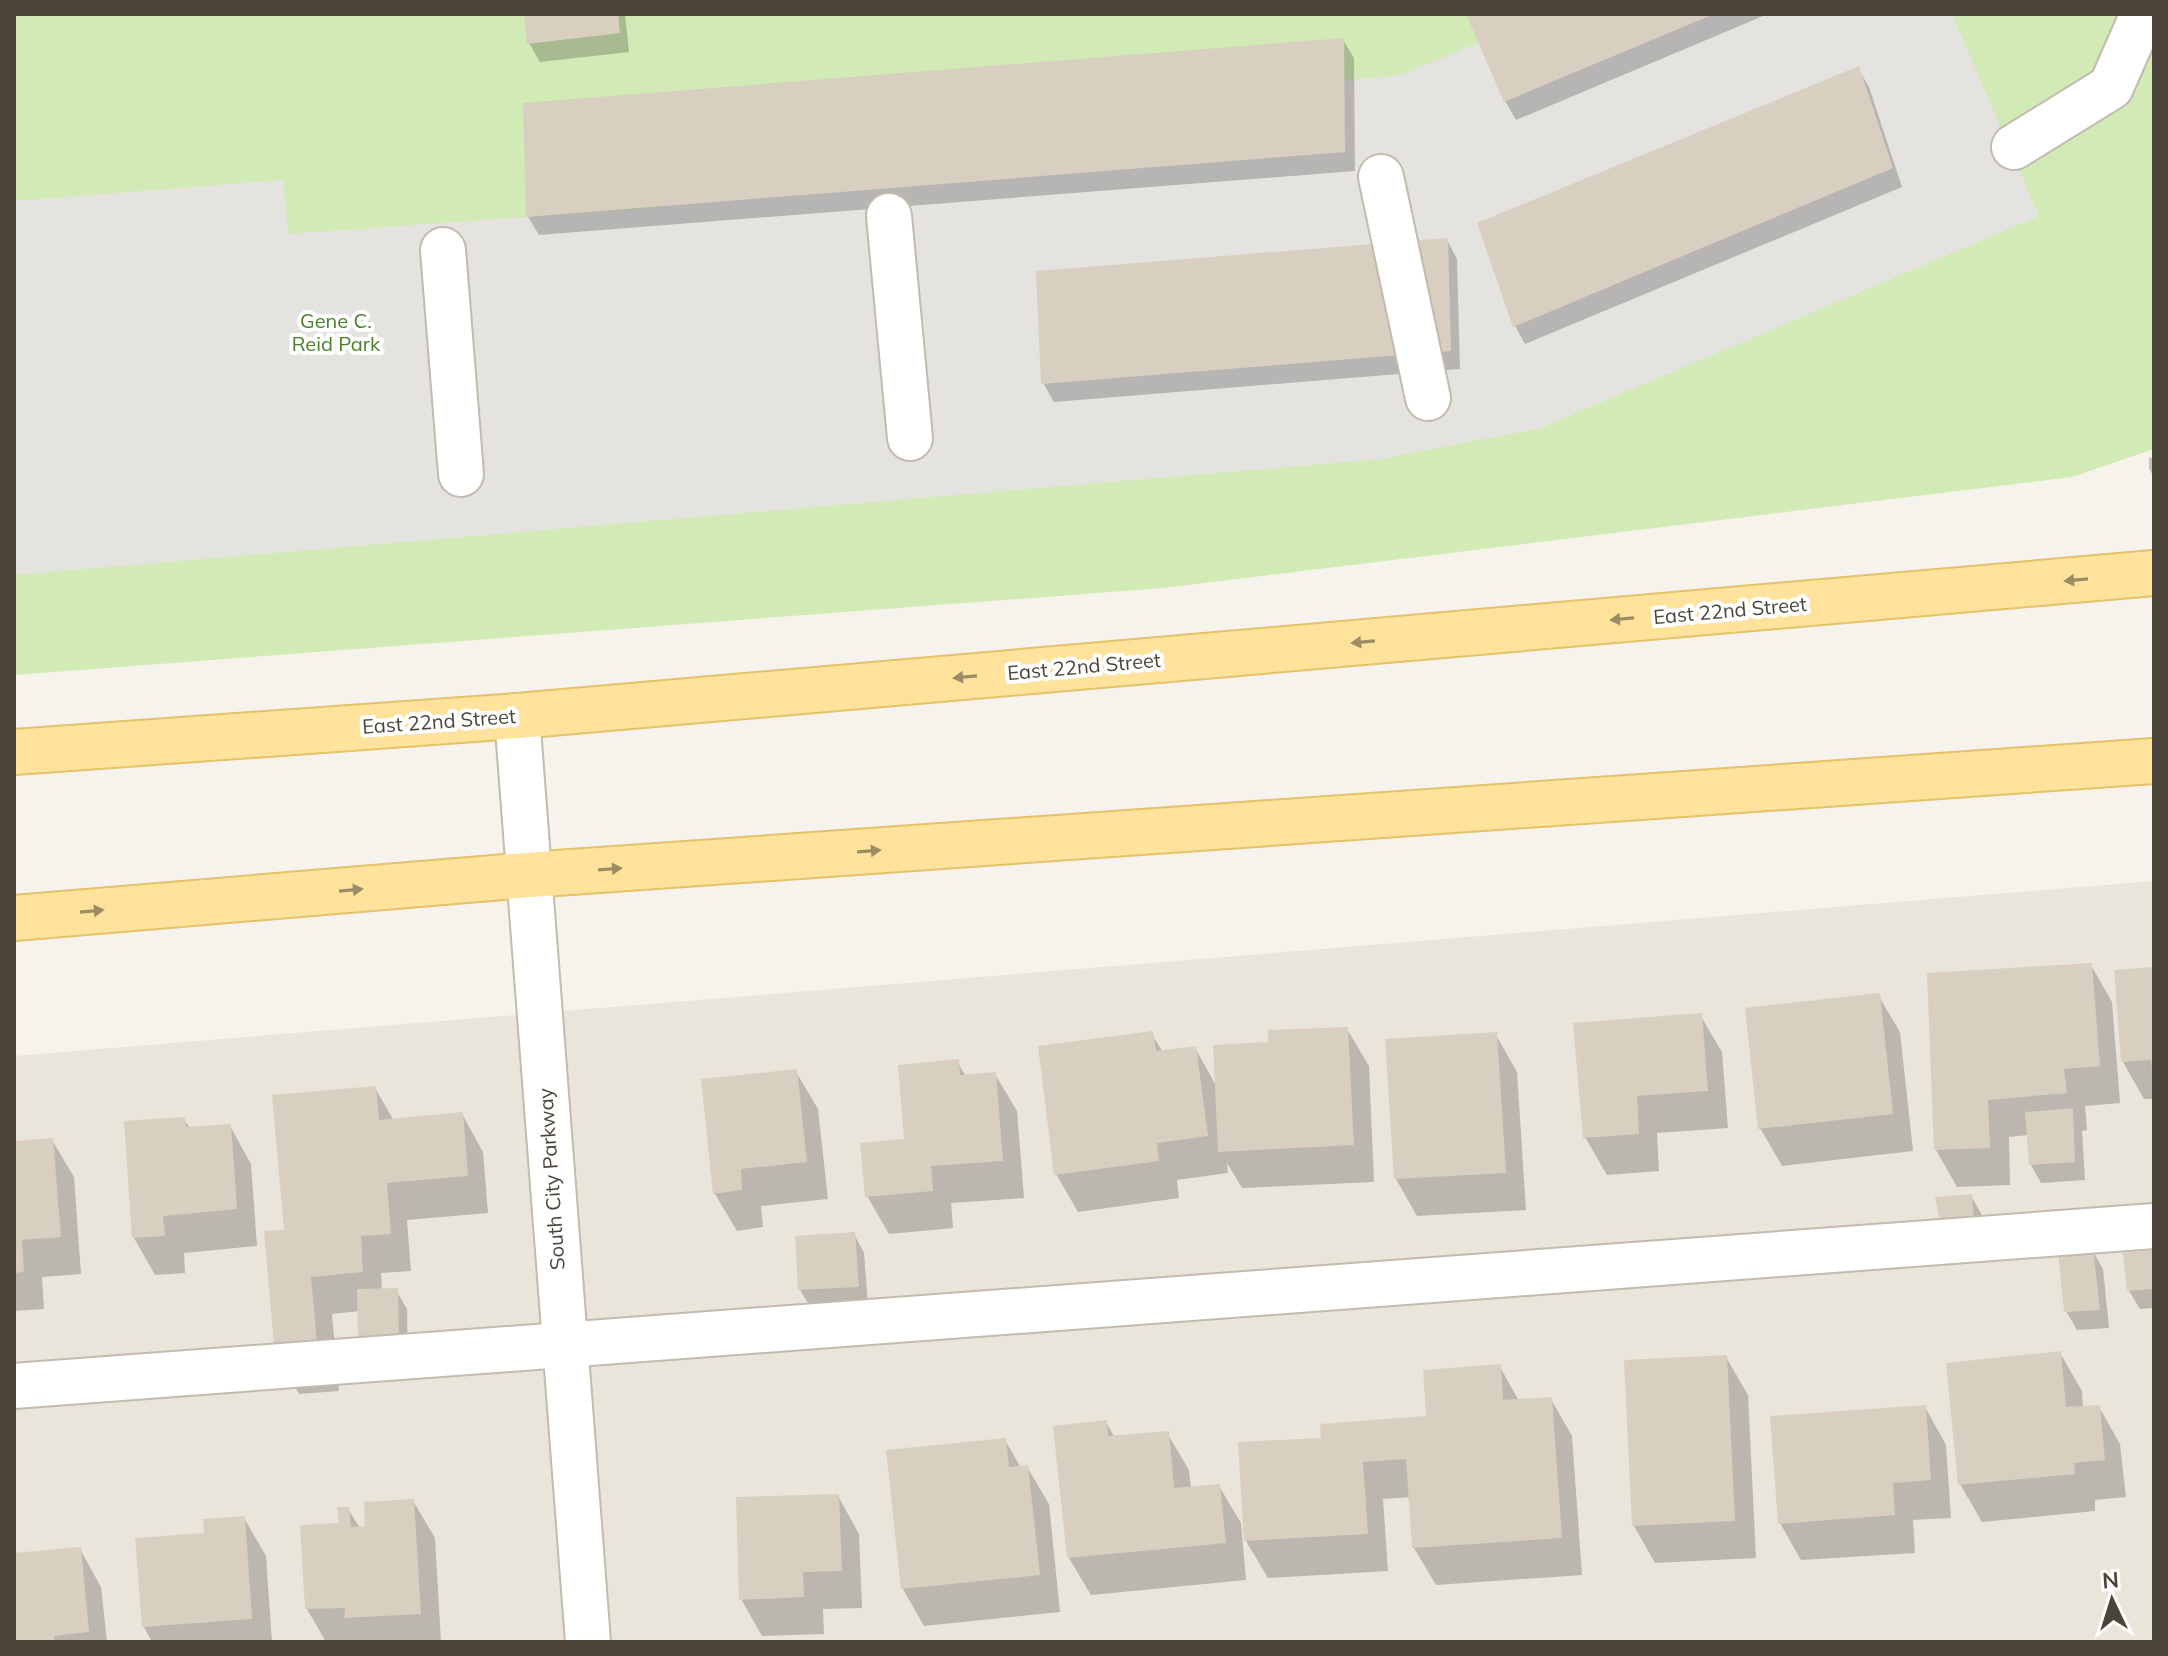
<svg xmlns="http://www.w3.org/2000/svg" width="2168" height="1656" viewBox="0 0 2168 1656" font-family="Mulish,sans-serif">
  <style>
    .residential { fill: #eae5da }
    .green { fill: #d2eab5 }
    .parking { fill: #e5e3e0 }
    .shadow { fill: #0003 }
    .building { fill: #d8cfc1 }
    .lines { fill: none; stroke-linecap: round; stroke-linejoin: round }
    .minor-casing { stroke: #c2bbae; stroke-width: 48 }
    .major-casing { stroke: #e6c16a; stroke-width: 48 }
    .minor { stroke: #fff; stroke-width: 44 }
    .major { stroke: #ffe39c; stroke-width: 44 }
    .oneway { fill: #9c8c66 }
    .labels { text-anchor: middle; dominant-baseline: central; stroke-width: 8; stroke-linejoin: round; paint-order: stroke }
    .park-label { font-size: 20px; fill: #4a7f2a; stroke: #fff }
    .street-label { font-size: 20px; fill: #4b4439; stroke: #fff }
  </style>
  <rect width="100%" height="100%" fill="#f6f3ec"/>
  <polygon class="residential" points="2154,881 2154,1642 14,1642 14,1056"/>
  <polygon class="green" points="14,14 2154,14 2154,449 2072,477 1163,588 14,675"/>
  <polygon class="parking" points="1549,14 1952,14 2039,216 1541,428 1381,459 14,575 14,201 283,180 288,234 663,207 660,147 1400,75"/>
  <g class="shadow">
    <polygon points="526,14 625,14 629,52 540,62 529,43"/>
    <polygon points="1468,14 1768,14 1516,120 1505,101"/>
    <polygon points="1343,40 1354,58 1355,171 539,235 528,217"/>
    <polygon points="1858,68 1869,87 1902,187 1525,344 1515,326"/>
    <polygon points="1447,240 1457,259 1460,369 1054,402 1043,383"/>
    <polygon points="2154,457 2154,477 2149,469 2149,458"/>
    <polygon points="2091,965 2112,1002 2120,1103 2085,1106 2087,1130 2082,1131 2085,1180 2041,1183 2031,1165 2029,1135 2009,1137 2010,1185 1957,1187 1936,1150"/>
    <polygon points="2154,969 2154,1099 2144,1099 2123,1062"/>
    <polygon points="1878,995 1900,1032 1913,1151 1782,1166 1760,1128"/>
    <polygon points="1700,1015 1722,1052 1728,1128 1657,1133 1659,1171 1607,1175 1585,1137"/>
    <polygon points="1347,1029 1369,1066 1374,1182 1242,1188 1227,1163 1228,1173 1177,1180 1179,1198 1078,1212 1056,1174 1151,1033 1163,1052 1195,1048 1217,1087 1270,1044"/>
    <polygon points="1496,1035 1517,1072 1526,1210 1417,1216 1396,1179"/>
    <polygon points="957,1061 966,1077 995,1074 1017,1111 1024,1198 951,1203 953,1228 889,1234 867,1196"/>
    <polygon points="796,1072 818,1109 828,1199 761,1206 763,1227 737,1231 715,1194 704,1081"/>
    <polygon points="375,1088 394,1121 462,1114 483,1152 488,1213 407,1220 411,1271 381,1273 382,1290 396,1290 407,1309 408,1364 360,1311 332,1314 339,1391 299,1394 277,1356 286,1232"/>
    <polygon points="184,1119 190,1129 230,1126 251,1164 257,1246 184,1253 185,1273 155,1275 134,1238"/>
    <polygon points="52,1140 74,1177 81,1274 42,1277 44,1309 14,1311 14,1143"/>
    <polygon points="1971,1196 1982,1215 1985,1250 1956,1252"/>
    <polygon points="854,1234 864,1253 868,1305 811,1308 800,1290"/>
    <polygon points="2092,1250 2103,1269 2109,1328 2077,1330 2066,1311"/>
    <polygon points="2154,1252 2154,1308 2140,1309 2129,1291"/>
    <polygon points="2060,1353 2082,1391 2083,1408 2099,1407 2120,1444 2126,1497 2095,1500 2095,1511 1982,1522 1960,1484"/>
    <polygon points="1726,1357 1748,1395 1756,1558 1655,1563 1634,1526"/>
    <polygon points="1500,1367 1519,1401 1551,1399 1572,1436 1582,1575 1436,1585 1414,1548 1411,1497 1383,1499 1388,1571 1268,1578 1246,1541 1323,1440 1428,1418"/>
    <polygon points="1925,1407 1946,1445 1951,1518 1913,1520 1915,1553 1801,1560 1780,1523"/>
    <polygon points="1106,1422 1115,1438 1167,1433 1189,1470 1191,1488 1219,1486 1241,1523 1246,1580 1091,1595 1069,1558"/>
    <polygon points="1005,1440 1021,1468 1027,1467 1049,1504 1060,1612 924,1626 903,1589"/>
    <polygon points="838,1496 859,1534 862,1608 823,1609 824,1634 762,1636 741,1599"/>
    <polygon points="413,1501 435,1538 441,1642 326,1642 307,1609 348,1509 360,1528 368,1528"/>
    <polygon points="244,1518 266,1556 272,1642 152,1642 144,1627"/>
    <polygon points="80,1549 101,1587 107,1642 14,1642 14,1555"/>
  </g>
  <g class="building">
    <polygon points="524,14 618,14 620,33 527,44"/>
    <polygon points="1466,14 1714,14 1504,102"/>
    <polygon points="1344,38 1345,152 526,217 523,103"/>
    <polygon points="1859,66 1893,168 1513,327 1477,223"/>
    <polygon points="1448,238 1451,351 1041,384 1036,271"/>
    <polygon points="2092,963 2100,1066 2064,1069 2067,1093 1988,1100 1990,1148 1934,1150 1927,973"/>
    <polygon points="2154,967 2154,1069 2152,1069 2151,1060 2121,1062 2114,970"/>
    <polygon points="1880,993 1893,1114 1758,1129 1745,1008"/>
    <polygon points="1702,1013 1708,1091 1637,1096 1639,1134 1583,1138 1573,1023"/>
    <polygon points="1348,1027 1354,1145 1218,1152 1213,1045 1268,1042 1268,1030"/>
    <polygon points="1153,1031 1156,1051 1196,1046 1208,1136 1157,1143 1159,1161 1054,1175 1038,1046"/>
    <polygon points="1497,1032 1506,1173 1394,1179 1385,1039"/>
    <polygon points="959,1059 960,1075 996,1072 1003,1161 931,1166 933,1191 865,1197 860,1143 904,1139 898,1065"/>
    <polygon points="797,1069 807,1162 741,1169 742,1190 713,1194 701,1079"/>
    <polygon points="376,1086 379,1120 463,1112 468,1176 387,1183 391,1234 361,1236 363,1272 311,1277 318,1354 275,1357 264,1231 284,1230 272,1095"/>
    <polygon points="2073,1108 2075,1162 2029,1165 2025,1112"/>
    <polygon points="185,1117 186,1127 231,1124 237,1209 163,1216 165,1236 132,1238 124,1121"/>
    <polygon points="53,1138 61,1237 22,1240 24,1272 14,1273 14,1141"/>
    <polygon points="1972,1194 1975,1232 1943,1234 1935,1197"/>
    <polygon points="855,1232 859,1287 798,1290 795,1236"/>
    <polygon points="2093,1248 2100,1310 2064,1312 2058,1252"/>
    <polygon points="2154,1250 2154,1289 2127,1291 2123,1253"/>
    <polygon points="398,1288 399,1346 358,1347 357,1289"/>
    <polygon points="2061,1351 2066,1407 2100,1405 2105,1460 2074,1463 2075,1474 1958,1485 1946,1363"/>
    <polygon points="1727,1355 1735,1521 1632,1526 1624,1360"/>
    <polygon points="1501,1364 1503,1400 1552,1397 1562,1538 1412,1548 1406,1459 1363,1462 1368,1534 1244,1541 1238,1442 1321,1438 1320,1424 1426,1416 1423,1370"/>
    <polygon points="1926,1405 1931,1480 1893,1483 1895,1515 1778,1524 1770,1416"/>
    <polygon points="1107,1420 1108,1436 1169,1431 1174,1488 1220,1484 1226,1543 1067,1558 1053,1426"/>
    <polygon points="1006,1438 1009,1467 1028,1465 1040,1575 901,1589 886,1450"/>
    <polygon points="839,1494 842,1571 803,1572 804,1597 739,1600 736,1497"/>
    <polygon points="414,1499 421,1614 344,1618 345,1608 305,1609 300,1525 339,1523 337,1507 349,1507 351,1527 365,1526 364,1502"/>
    <polygon points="245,1516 252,1619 142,1627 135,1538 204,1533 203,1519"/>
    <polygon points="81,1547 89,1632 54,1636 55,1642 14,1642 14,1553"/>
  </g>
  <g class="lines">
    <defs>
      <g id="minor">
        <polyline points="2014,147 2111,87 2143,14"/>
        <polyline points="1381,177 1428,398"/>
        <polyline points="889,216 910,438"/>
        <polyline points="443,250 461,474"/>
        <polyline points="517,716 588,1642"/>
        <polyline points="14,1386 2154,1226"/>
      </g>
      <g id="major">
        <polyline points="14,752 517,716 2154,573"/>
        <polyline points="14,918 528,875 2154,761"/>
      </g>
    </defs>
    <use href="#minor" class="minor-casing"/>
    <use href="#major" class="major-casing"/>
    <use href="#minor" class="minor"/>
    <use href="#major" class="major"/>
  </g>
  <defs><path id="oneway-solid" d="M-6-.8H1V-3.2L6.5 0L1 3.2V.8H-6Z" transform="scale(2)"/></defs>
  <g class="oneway">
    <use href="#oneway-solid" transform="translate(2076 580) rotate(175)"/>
    <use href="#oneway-solid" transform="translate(1622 619) rotate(175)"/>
    <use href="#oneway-solid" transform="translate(1363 642) rotate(175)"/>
    <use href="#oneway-solid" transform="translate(965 677) rotate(175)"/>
    <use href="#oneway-solid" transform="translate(869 851) rotate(-4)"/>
    <use href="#oneway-solid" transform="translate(610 869) rotate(-4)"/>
    <use href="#oneway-solid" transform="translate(351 890) rotate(-5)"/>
    <use href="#oneway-solid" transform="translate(92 911) rotate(-5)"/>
  </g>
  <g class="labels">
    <g class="park-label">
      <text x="336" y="320">Gene C.<tspan x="336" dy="23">Reid Park</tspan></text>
    </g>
    <g class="street-label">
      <text transform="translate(1730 610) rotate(-5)">East 22nd Street</text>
      <text transform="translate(1084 666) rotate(-5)">East 22nd Street</text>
      <text transform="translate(439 721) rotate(-4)">East 22nd Street</text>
      <text transform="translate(551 1179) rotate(-94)">South City Parkway</text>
    </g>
  </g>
  <rect width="2168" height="1656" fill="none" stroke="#4b4439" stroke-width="32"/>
  <g transform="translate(2112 1600) rotate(356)" stroke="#ffffff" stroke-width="6" paint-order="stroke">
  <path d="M0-6L14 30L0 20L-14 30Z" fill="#4b4439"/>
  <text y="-12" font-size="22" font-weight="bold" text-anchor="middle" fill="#4b4439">N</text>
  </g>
</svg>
